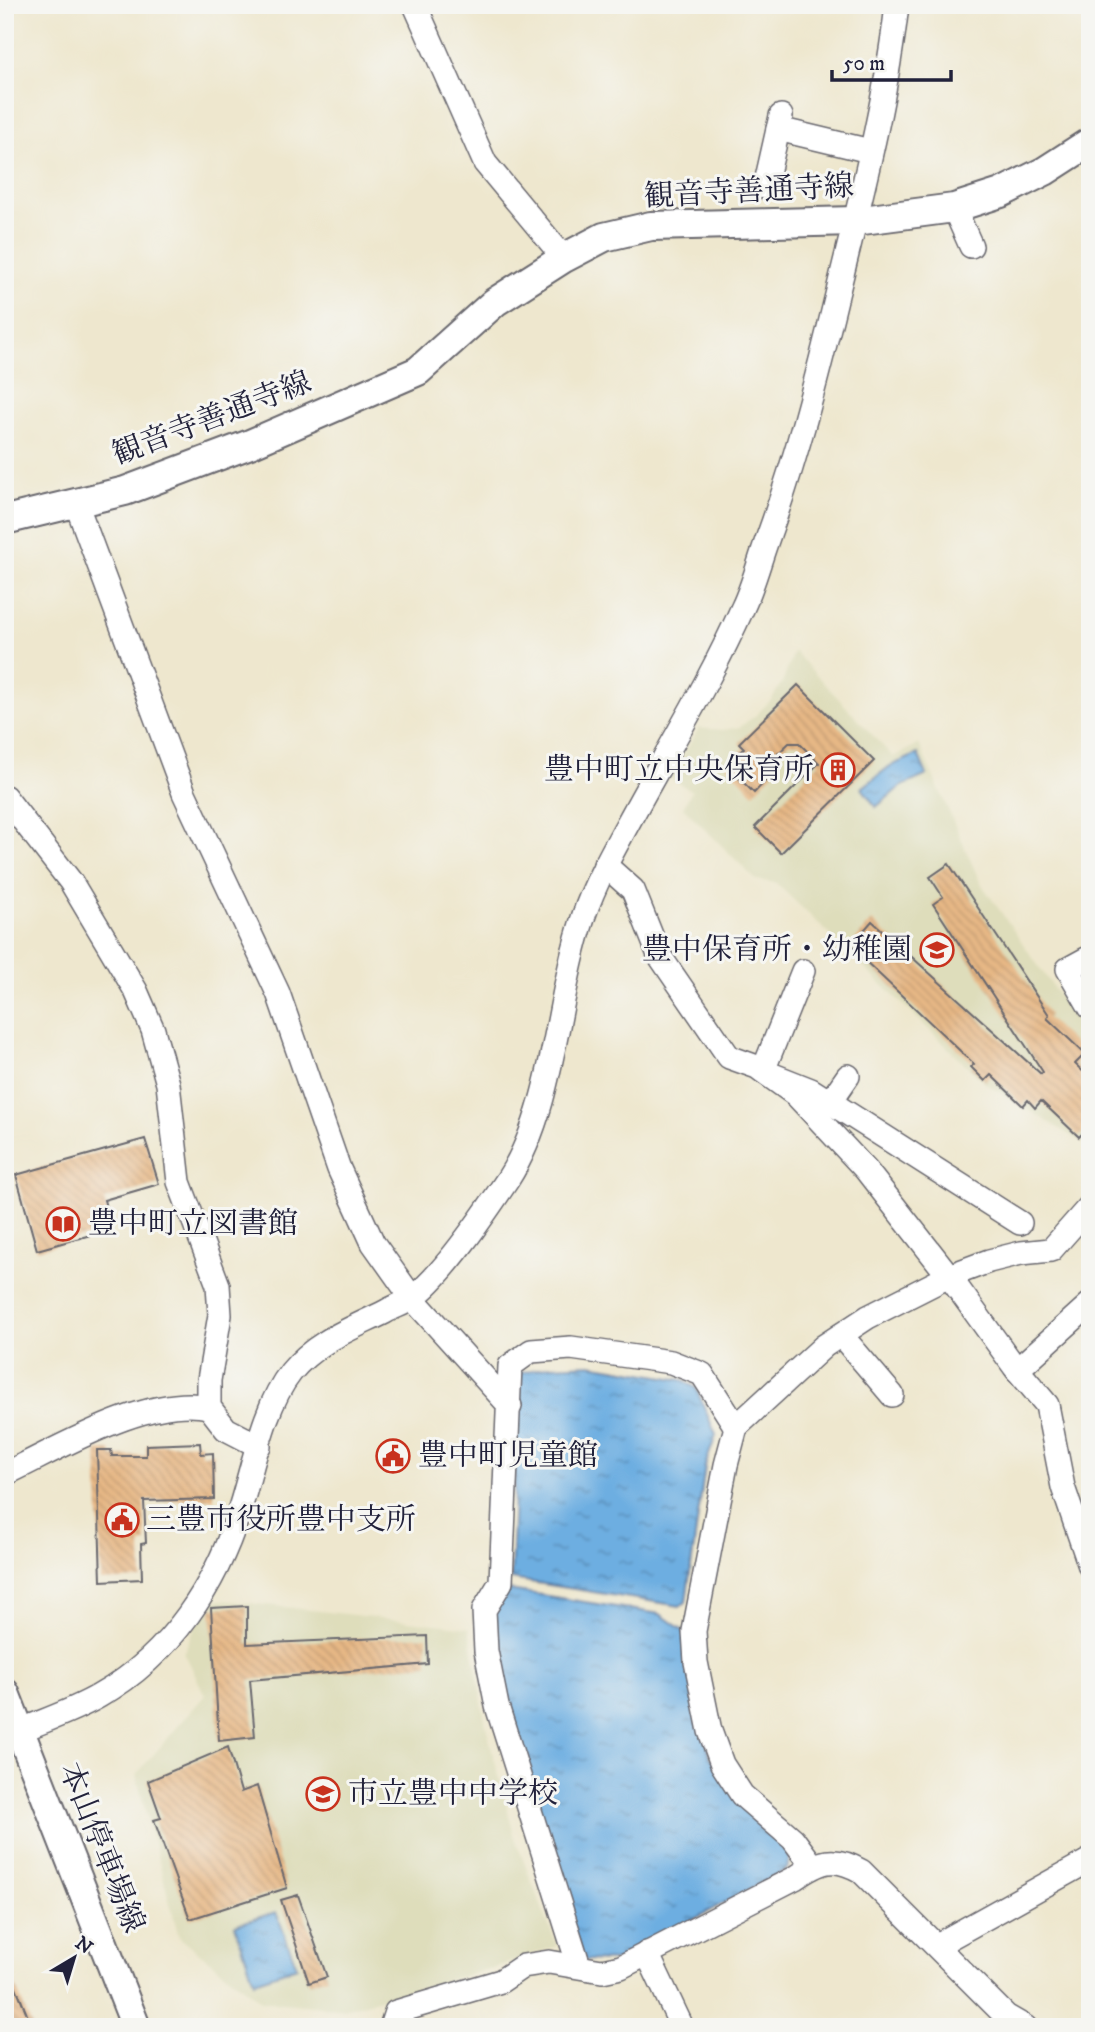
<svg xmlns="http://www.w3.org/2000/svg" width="1095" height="2032" viewBox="0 0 1095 2032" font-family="'IM FELL DW Pica','Noto Serif JP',serif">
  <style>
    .built { fill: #deddbb }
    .water { fill: url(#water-ripples); stroke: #48688e; stroke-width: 2 }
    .building { fill: url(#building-back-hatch) }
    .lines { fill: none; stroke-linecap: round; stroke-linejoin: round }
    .minor-casing { stroke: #69676e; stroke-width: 26 }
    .major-casing { stroke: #69676e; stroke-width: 32 }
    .minor { stroke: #fff; stroke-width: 23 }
    .major { stroke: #fff; stroke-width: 28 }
    .labels { text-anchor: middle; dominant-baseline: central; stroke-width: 6; stroke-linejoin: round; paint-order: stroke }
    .street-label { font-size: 30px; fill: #22223b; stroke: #f6f6f2 }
    .poi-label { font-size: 30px; fill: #22223b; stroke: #f6f6f2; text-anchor: start }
  </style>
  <defs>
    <pattern id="water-ripples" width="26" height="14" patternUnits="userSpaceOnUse" patternTransform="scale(1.75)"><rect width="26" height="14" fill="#6daee1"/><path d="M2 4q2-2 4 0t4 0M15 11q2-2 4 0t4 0" fill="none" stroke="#598db8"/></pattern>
    <pattern id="building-back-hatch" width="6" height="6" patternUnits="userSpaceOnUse" patternTransform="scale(1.75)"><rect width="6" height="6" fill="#e6b785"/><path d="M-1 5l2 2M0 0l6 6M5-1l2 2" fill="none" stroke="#c59d74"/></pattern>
  </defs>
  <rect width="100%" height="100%" fill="#f6f6f2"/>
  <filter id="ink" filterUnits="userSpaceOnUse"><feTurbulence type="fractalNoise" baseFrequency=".0143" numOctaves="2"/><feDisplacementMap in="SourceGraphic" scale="14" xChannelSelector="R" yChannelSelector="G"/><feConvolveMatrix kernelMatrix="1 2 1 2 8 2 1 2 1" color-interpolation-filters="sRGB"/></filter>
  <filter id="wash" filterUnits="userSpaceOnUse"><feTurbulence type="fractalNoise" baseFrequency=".00686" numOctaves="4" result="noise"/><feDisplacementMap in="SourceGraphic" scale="28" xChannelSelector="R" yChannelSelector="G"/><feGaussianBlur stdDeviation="1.57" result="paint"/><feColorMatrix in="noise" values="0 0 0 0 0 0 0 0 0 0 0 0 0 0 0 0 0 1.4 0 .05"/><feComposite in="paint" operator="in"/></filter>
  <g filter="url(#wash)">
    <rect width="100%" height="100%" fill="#eee7ce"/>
    <g class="built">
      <polygon points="794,651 893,757 919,744 980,882 1090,1040 1090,1141 1086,1145 985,1083 776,883 756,880 683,807 692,791 670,778 699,728 724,730 740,727 756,715 772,699 784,679"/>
      <polygon points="221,1600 469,1628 486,1726 515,1839 557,1946 496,1967 344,2009 261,2001 179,1937 136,1775 205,1695 184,1652 207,1601"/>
    </g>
    <g class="water">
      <polygon points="918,754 927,775 900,787 876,807 862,788 890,766"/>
      <polygon points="590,1364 682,1380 696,1388 716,1435 705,1466 686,1602 680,1606 511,1579 518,1373 551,1366"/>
      <polygon points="503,1589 660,1614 684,1631 710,1757 791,1851 787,1869 616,1961 583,1960 500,1689 491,1611"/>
      <polygon points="276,1912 297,1967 254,1981 235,1925"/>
    </g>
    <g id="blocks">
      <g class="building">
        <polygon points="798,685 874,761 781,853 755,827 819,763 799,743 789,743 766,765 773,773 754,793 726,765 744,748 739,743"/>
        <polygon points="949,864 1049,1015 1047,1018 1085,1054 1075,1064 1090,1078 1090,1126 1079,1137 1041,1101 1035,1108 1028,1100 1023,1106 991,1075 985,1081 971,1067 974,1064 860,956 852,944 872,921 1041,1074 1043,1072 933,904 943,897 930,877"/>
        <polygon points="145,1139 159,1184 104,1200 112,1229 37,1250 16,1175"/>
        <polygon points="200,1443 201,1454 213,1453 214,1499 144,1501 146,1543 141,1544 142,1579 101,1581 97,1450 111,1450 112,1456 146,1456 146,1445"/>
        <polygon points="247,1606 247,1644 427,1636 428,1664 250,1680 255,1737 219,1741 211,1608"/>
        <polygon points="228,1747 241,1792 257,1786 287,1888 190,1919 154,1820 161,1818 148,1781"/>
        <polygon points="298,1895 327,1977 309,1983 281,1900"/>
        <polygon points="6,1962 32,2027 5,2027"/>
      </g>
    </g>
  </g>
  <g filter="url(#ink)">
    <use href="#blocks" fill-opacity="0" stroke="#69676e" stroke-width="2"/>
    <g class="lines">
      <defs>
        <g id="minor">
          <polyline points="415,5 485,163 564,258"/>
          <polyline points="778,129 870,151"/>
          <polyline points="765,187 781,116"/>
          <polyline points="954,208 971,246"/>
          <polyline points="76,503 184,793 278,993 339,1169 373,1243 412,1298 510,1406"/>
          <polyline points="5,797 71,882 136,991 153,1030 168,1084 179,1182 218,1285 220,1315 209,1380 209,1407 226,1429 259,1446"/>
          <polyline points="605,865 633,890 659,955 729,1057 757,1067 796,1095 866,1170 949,1276 1014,1366 1047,1405 1063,1487 1090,1566"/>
          <polyline points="1090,957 1068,969 1090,1007"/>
          <polyline points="803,971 763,1071 811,1090 1020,1223"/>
          <polyline points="830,1102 848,1076"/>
          <polyline points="841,1335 892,1395"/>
          <polyline points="1017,1370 1090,1304"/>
          <path d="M5 1474C60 1448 148 1394 209 1407"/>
          <path d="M5 1737C36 1723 70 1713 99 1696 171 1655 218 1584 241 1505 254 1463 264 1406 291 1372 315 1342 351 1329 385 1312 393 1307 404 1304 412 1298 443 1276 486 1212 508 1179 555 1106 556 998 584 915 596 880 615 847 633 814 670 746 711 679 743 607 753 586 759 562 767 540 796 460 817 378 837 295 860 200 886 103 897 5"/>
          <polyline points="813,1866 793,1839 742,1795 722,1764 710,1731 696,1662 694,1631 726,1465 736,1427 824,1346 868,1317 949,1276 989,1261 1021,1253 1051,1250 1090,1206"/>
          <polyline points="937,1945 1090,1860"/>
          <polyline points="647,1953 682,2027"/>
          <polyline points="579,1966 497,1706 486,1651 484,1610 501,1582 510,1366 531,1351 571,1348 671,1362 702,1374 736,1427"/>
          <path d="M391 2027 396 2012 501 1981 523 1966 549 1962 602 1971 621 1967 795 1878C820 1861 833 1855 861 1871L1006 2016 1025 2027"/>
        </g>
        <g id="major">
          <polyline points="5,520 125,491 250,444 418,371 495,302 564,258 604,237 651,226 855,221 954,208 1001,193 1045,171 1090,142"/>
          <polyline points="5,1693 136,2027"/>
        </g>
      </defs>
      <use href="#minor" class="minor-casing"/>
      <use href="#major" class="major-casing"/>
      <use href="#minor" class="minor"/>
      <use href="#major" class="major"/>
    </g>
  </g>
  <defs>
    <symbol id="building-ring" viewBox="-11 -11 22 22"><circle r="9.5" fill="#f6f6f2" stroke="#c8321e" stroke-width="1.5"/><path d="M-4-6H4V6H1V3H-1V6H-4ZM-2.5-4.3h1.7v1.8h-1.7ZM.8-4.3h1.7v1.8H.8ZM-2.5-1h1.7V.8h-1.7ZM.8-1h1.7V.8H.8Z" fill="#c8321e"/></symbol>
    <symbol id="school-ring" viewBox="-11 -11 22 22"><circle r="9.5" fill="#f6f6f2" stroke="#c8321e" stroke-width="1.5"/><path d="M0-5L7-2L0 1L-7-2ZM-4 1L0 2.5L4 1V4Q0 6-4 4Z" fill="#c8321e"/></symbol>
    <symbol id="library-ring" viewBox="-11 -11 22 22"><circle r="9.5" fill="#f6f6f2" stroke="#c8321e" stroke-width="1.5"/><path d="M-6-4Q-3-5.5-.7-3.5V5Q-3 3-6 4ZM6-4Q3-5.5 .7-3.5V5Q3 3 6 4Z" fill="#c8321e"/></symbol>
    <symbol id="civic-ring" viewBox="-11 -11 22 22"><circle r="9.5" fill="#f6f6f2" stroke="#c8321e" stroke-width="1.5"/><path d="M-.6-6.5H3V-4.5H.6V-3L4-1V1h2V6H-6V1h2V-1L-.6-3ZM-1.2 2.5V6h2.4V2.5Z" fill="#c8321e"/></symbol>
  </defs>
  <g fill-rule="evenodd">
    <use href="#building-ring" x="819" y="751" width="38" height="38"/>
    <use href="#school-ring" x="918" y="931" width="38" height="38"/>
    <use href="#library-ring" x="44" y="1205" width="38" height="38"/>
    <use href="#civic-ring" x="374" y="1437" width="38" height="38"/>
    <use href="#civic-ring" x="103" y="1501" width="38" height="38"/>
    <use href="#school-ring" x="304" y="1775" width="38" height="38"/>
  </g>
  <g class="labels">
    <g class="street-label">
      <text transform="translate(749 192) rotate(-3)">観音寺善通寺線</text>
      <text transform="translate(212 419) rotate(-21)">観音寺善通寺線</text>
      <text transform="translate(101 1848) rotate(68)">本山停車場線</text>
    </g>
    <g class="poi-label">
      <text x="814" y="770" text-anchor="end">豊中町立中央保育所</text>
      <text x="912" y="950" text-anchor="end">豊中保育所・幼稚園</text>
      <text x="88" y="1224">豊中町立図書館</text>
      <text x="418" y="1456">豊中町児童館</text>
      <text x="146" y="1520">三豊市役所豊中支所</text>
      <text x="348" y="1794">市立豊中中学校</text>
    </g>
  </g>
  <rect width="1095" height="2032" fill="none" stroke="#f6f6f2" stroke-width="28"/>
  <g transform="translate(74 1958) rotate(38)" stroke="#f6f6f2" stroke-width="5" paint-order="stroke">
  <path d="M0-5L12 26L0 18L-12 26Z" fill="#22223b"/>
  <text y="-10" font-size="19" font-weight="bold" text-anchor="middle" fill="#22223b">N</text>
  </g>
  <path d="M832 70v10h119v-10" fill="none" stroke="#22223b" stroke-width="3.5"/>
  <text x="843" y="70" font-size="21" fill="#22223b" stroke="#f6f6f2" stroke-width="5" paint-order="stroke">50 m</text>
</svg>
